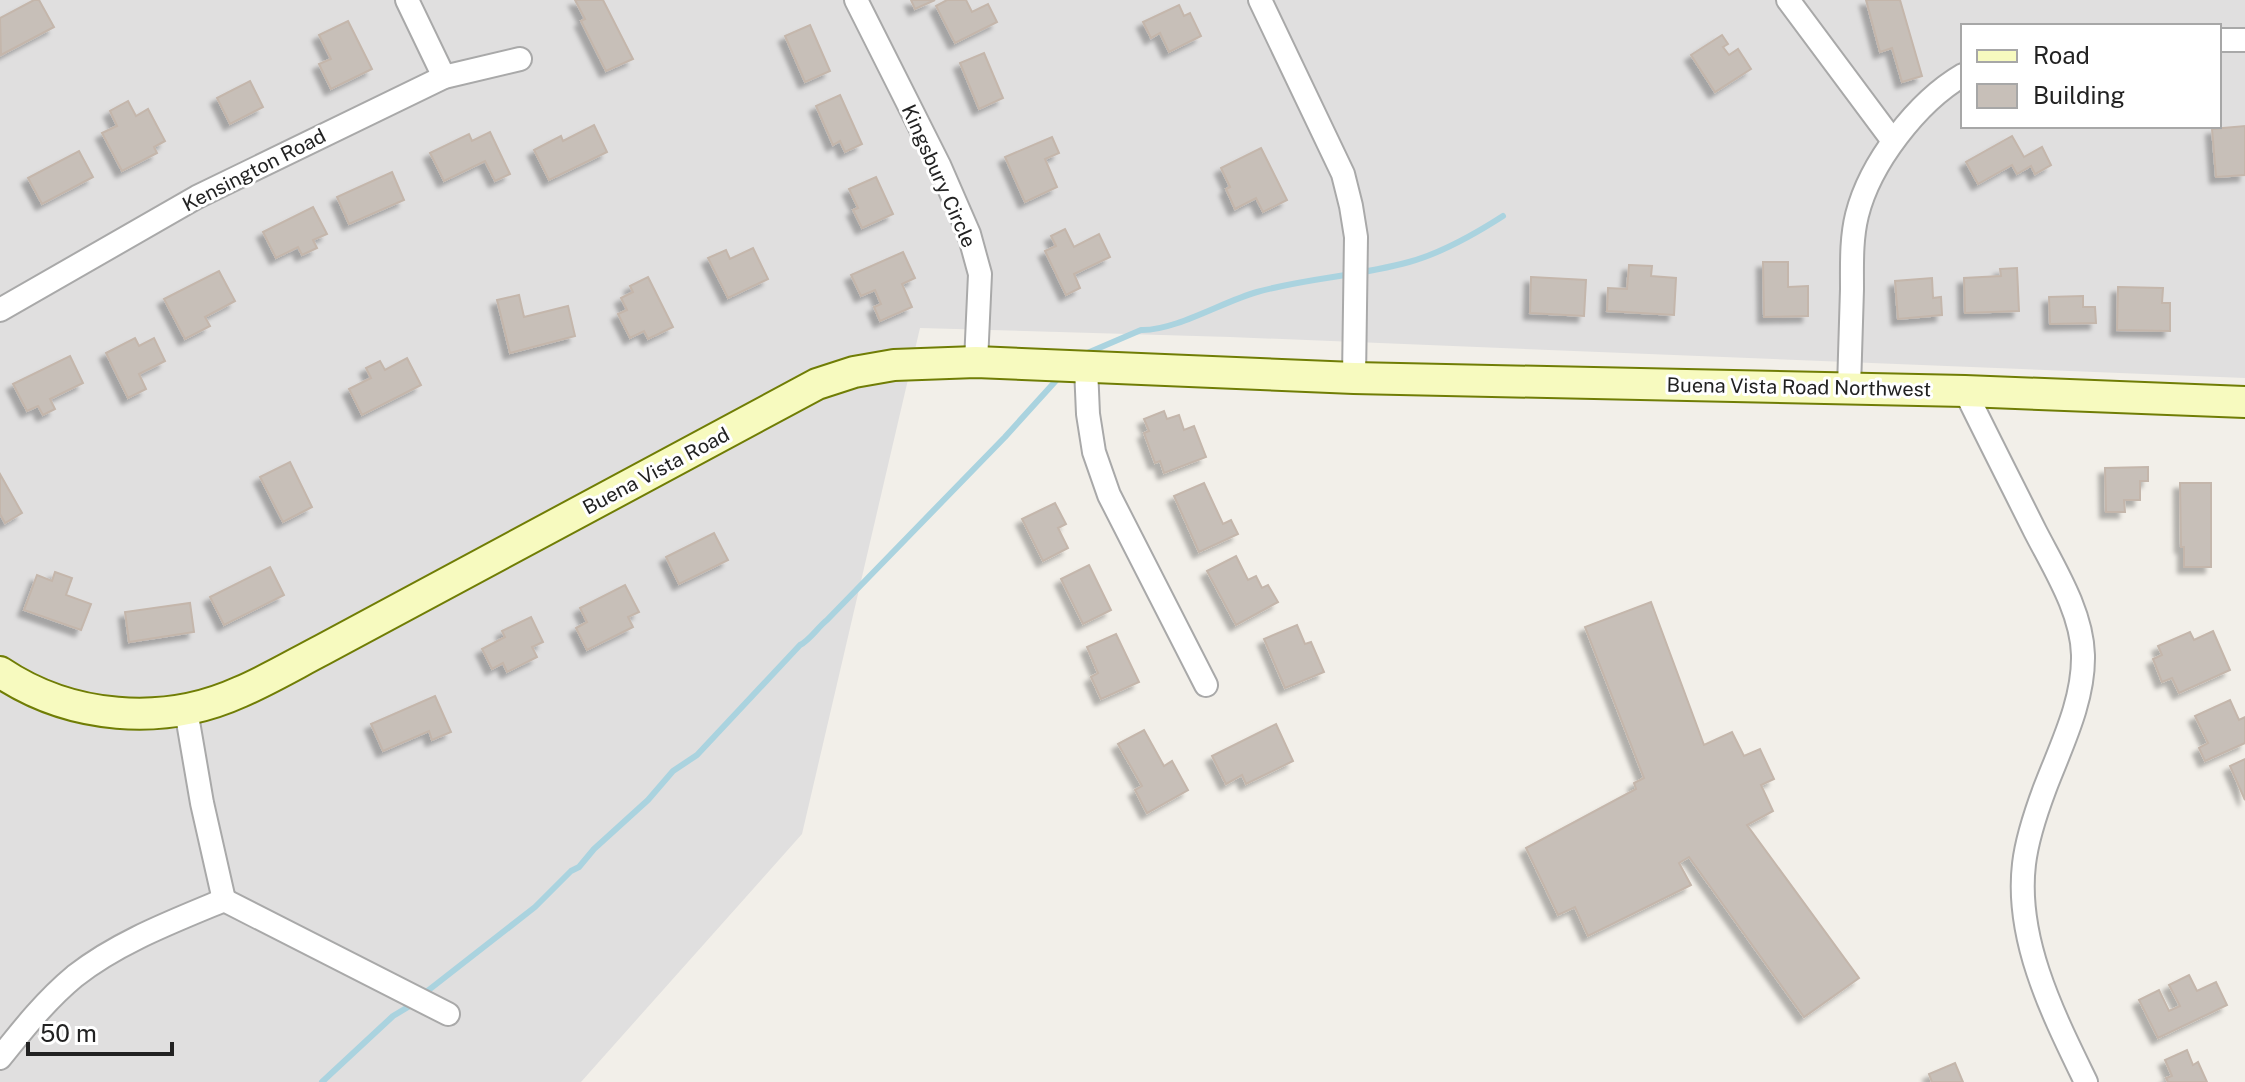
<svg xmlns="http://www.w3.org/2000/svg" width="2245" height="1082" viewBox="0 0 2245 1082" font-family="'Public Sans',sans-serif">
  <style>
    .residential { fill: #e0dfdf; fill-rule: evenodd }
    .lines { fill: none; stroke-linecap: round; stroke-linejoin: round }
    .stream { stroke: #aad3df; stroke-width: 6 }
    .building { fill: #c7bfb8; stroke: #c4b6ab; stroke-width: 2; filter: url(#shadow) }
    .street-casing { stroke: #a9a9a9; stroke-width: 26 }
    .secondary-casing { stroke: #707d05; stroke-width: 34 }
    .street { stroke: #fff; stroke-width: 22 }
    .secondary { stroke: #f7fabf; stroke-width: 30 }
    .labels { text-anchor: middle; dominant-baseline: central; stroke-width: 6; stroke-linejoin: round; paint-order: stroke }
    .street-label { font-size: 20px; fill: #222; stroke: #fff }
  </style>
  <defs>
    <filter id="shadow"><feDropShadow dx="-6" dy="6" stdDeviation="2" flood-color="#0004"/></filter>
  </defs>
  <rect width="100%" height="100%" fill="#f2efe9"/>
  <path class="residential" d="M0 0H2245V378L1230 337 920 328 802 834 581 1082H0ZM1963 26H2219V126H1963Z"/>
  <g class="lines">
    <g class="stream">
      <path d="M1085 354 1141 330C1175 331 1224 301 1257 292 1307 278 1359 276 1409 262 1442 253 1475 234 1503 216"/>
      <path d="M421 996 535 907 571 871 579 867 594 849 648 800 673 771 697 755 800 645C810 640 818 627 827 620L1005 437 1062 374"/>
      <polyline points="322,1082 393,1016 413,1004"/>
    </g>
  </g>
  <g class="building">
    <polygon points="34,0 39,0 54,27 1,55 0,18"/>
    <polygon points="575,0 603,0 633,59 606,71 581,21 585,19"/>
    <polygon points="911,0 935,0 915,9"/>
    <polygon points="947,0 966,0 972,12 988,4 997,22 955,43 936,6"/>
    <polygon points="1866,0 1900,0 1922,76 1902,82 1892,48 1880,52"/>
    <polygon points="1179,5 1184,16 1190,13 1201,36 1169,52 1160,33 1151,38 1143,22"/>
    <polygon points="348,21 372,69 331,89 319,64 331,59 319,35"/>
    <polygon points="810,25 830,71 805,82 785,36"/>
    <polygon points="1722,35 1728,44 1723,47 1729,55 1738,49 1751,69 1715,92 1691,55"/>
    <polygon points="984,53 1003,98 979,109 960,63"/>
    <polygon points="250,81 263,107 230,124 217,98"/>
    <polygon points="840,95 862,144 845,152 840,141 833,145 816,106"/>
    <polygon points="128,101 136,116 148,109 165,141 154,147 157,153 122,171 102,133 117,126 110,111"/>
    <polygon points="594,125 607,152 549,180 534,150 561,136 563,141"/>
    <polygon points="2245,126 2245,175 2216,177 2212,129"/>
    <polygon points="490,132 510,174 495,181 485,161 444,181 430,153 469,134 472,141"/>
    <polygon points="2012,136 2024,157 2042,147 2051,165 2035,174 2031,166 2017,174 2012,165 1978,184 1966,162"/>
    <polygon points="1052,137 1059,153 1045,159 1057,187 1025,202 1005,157"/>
    <polygon points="1261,148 1287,200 1263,212 1256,198 1235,209 1226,189 1230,187 1221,168"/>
    <polygon points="79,151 93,177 42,204 28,178"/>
    <polygon points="392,172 404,200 349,224 337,197"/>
    <polygon points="876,177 893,214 862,228 853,210 858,208 849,189"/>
    <polygon points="313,207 327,234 313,240 317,248 302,255 298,247 276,258 263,232"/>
    <polygon points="1065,229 1074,247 1099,234 1110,257 1074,274 1080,288 1066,295 1045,251 1056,246 1051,236"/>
    <polygon points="753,248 768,279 728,298 708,258 726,250 730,259"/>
    <polygon points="903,252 915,278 902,284 912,307 880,321 874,307 881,304 875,290 861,296 851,275"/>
    <polygon points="1763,262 1788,262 1788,287 1808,286 1808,316 1764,317"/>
    <polygon points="1629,265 1652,266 1651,276 1676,278 1674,315 1607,311 1608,288 1627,289"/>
    <polygon points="2017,268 2019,311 1965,313 1964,278 2001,276 2000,269"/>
    <polygon points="219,271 235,301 205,317 210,326 185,339 164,299"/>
    <polygon points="648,277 673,327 648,339 644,331 630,338 618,314 627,310 621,298 633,292 630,286"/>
    <polygon points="1531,277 1586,280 1584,316 1530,313"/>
    <polygon points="1932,278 1933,298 1941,297 1942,315 1898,319 1895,281"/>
    <polygon points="2118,287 2163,288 2162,303 2170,303 2170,331 2117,330"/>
    <polygon points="519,295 524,317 568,306 575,336 510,353 497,300"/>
    <polygon points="2083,296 2083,307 2095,307 2096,323 2050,324 2049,297"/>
    <polygon points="135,338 139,346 154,338 165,361 139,374 146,389 128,398 106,353"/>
    <polygon points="70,356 83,383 50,399 55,409 43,415 38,406 27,411 13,384"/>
    <polygon points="407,358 421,385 362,415 349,389 371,378 366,368 380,361 385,370"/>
    <polygon points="1164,411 1167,419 1179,415 1184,430 1194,426 1206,457 1164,473 1160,461 1155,463 1144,433 1149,431 1144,419"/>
    <polygon points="290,462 312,507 283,522 260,477"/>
    <polygon points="2148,467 2148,481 2140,481 2140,500 2124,500 2125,512 2106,512 2105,468"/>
    <polygon points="0,474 22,513 5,523 0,514"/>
    <polygon points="1204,483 1223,524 1231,520 1238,534 1199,552 1174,496"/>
    <polygon points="2180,483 2211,483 2211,567 2184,567 2184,547 2181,547"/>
    <polygon points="1055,503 1066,524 1058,528 1068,548 1043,561 1022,519"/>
    <polygon points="714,533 728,560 679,584 666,557"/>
    <polygon points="1236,556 1248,580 1256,576 1262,588 1268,585 1278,602 1236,625 1207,571"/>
    <polygon points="1089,565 1111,610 1083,624 1061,579"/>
    <polygon points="270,567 284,595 224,625 210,597"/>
    <polygon points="55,572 72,578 66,595 91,604 81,630 24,610 37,575 52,581"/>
    <polygon points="625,585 639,612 628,617 633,627 587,650 576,628 587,622 580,608"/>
    <polygon points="1651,602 1704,745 1732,732 1744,756 1760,749 1774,779 1761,785 1773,811 1747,825 1859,978 1804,1017 1689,857 1679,863 1691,885 1588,936 1575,907 1558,915 1526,848 1636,789 1634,783 1644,778 1585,627"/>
    <polygon points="190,603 194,632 129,642 125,612"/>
    <polygon points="531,617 543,642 532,647 537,657 507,672 503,663 492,669 482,649 505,637 502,631"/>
    <polygon points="1297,625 1305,644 1311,642 1324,672 1285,688 1264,639"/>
    <polygon points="2213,631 2230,670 2179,693 2172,678 2162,682 2153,659 2162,655 2158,646 2190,632 2194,640"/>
    <polygon points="1116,634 1139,682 1101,699 1091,677 1098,673 1087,647"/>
    <polygon points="435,696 451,732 432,740 429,731 383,751 371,724"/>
    <polygon points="2230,700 2239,720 2245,717 2245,743 2205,761 2199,748 2208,743 2195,716"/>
    <polygon points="1276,724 1293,761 1246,784 1242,775 1226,784 1212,756"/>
    <polygon points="1144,730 1164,766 1172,761 1188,790 1147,813 1135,790 1142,786 1118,744"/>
    <polygon points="2245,759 2245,800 2230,766"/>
    <polygon points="2189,975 2197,991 2216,982 2227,1005 2158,1038 2139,1000 2159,990 2169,1011 2180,1006 2169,985"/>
    <polygon points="2187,1050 2193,1065 2198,1062 2207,1082 2168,1082 2166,1078 2172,1076 2165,1060"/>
    <polygon points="1955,1063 1963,1082 1932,1082 1929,1074"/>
  </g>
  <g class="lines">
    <defs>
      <g id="street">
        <polyline points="407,0 444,77"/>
        <polyline points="856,0 939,165 969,234 980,274 976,362"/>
        <polyline points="1260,0 1343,174 1351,206 1356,237 1354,378"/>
        <polyline points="1788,0 1893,141"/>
        <polyline points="2219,40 2245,40"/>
        <polyline points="0,310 197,197 444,77 520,59"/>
        <polyline points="1086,368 1088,414 1094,452 1109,495 1206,685"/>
        <path d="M1849 388C1850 355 1851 322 1852 289 1852 265 1851 239 1857 215 1870 163 1917 102 1963 75"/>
        <path d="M1965 391C1988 438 2012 485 2035 531 2054 568 2082 612 2083 655 2084 701 2061 746 2045 788 2036 812 2027 838 2024 864 2015 940 2054 1016 2086 1082"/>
        <polyline points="186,710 202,803 224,900"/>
        <polyline points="224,900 448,1014"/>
        <path d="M0 1058C23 1029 46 1000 75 976 118 942 174 921 224 900"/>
      </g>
      <path id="secondary" d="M0 672C70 719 163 727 240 692 268 680 295 664 322 650L817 384 854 372 894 365 976 362 1354 378 1965 391 2245 402"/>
    </defs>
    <use href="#street" class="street-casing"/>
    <use href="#secondary" class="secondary-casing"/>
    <use href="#street" class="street"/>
    <use href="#secondary" class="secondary"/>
  </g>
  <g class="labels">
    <g class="street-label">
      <text transform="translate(254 170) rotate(-27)">Kensington Road</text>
      <text transform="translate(939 176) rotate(66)">Kingsbury Circle</text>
      <text transform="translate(1799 387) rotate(1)">Buena Vista Road Northwest</text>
      <text transform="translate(656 471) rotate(-28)">Buena Vista Road</text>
    </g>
  </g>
  <rect x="1961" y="24" width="260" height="104" fill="#ffffff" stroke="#a7a7a7" stroke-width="2"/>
  <rect x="1977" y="50" width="40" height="12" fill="#f7fabf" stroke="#a7a7a7" stroke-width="2"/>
  <text x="2033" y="64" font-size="24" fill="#222222">Road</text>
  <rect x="1977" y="84" width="40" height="24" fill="#c7bfb8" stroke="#a7a7a7" stroke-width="2"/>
  <text x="2033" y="104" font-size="24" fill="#222222">Building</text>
  <path d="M28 1042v12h144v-12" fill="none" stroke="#222222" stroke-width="4"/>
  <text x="40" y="1042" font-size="24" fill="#222222" stroke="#ffffff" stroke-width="6" paint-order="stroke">50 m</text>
</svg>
